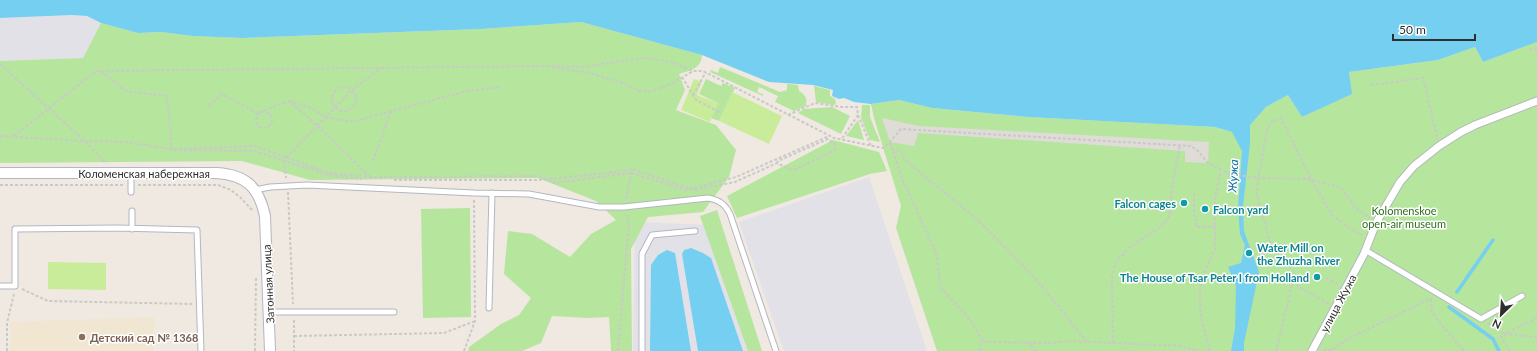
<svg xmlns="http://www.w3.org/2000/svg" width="1537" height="351" viewBox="0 0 1537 351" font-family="Lato,sans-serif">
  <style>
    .industrial { fill: #e3e1e8 }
    .education { fill: #f0e6d1 }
    .green { fill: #b6e59e }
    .pitch { fill: #c9ec9a }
    .plaza { fill: #dfdcd8 }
    .water { fill: #75cff0 }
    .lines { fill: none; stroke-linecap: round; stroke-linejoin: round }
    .stream { stroke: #75cff0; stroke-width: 3.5 }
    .service-casing { stroke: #b4b7c1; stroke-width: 7 }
    .pedestrian-casing { stroke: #b4b7c1; stroke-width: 9 }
    .minor-casing { stroke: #b4b7c1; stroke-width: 12 }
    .path { stroke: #c9c9c9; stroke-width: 2; stroke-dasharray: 3 2; stroke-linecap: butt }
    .service { stroke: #fff; stroke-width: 5 }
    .pedestrian { stroke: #fff; stroke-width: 7 }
    .minor { stroke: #fff; stroke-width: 10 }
    .culture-dot { fill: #0f9aa8; stroke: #fff; stroke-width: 1.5 }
    .education-dot { fill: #8d6e63; stroke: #fff; stroke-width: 1.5 }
    .labels { text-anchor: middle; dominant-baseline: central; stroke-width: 3; stroke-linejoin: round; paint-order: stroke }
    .street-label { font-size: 11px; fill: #2e2e2e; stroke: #fff }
    .culture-label { font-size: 11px; font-weight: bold; fill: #0d838f; stroke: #fff; text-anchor: end }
    .park-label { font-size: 11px; fill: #2c6e1b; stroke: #fff }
    .education-label { font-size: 11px; font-weight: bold; fill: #785e54; stroke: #fff; text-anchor: start }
    .water-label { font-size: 12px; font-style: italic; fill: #0d6fa3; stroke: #fff }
  </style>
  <rect width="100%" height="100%" fill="#efe9e1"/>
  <g class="industrial">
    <polygon points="72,15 87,16 101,23 83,58 0,61 0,18"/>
    <polygon points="869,177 927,351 784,351 739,222"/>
    <polygon points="635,222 716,225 757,351 633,351"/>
  </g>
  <polygon class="education" points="154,317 153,351 10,351 10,322"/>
  <g class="green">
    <path d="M581 22 702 55C701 69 691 70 679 74L685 90 676 110 716 125 736 150 729 177 703 212 648 217 631 249 632 351H611L609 317 587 318 552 316 541 343 522 351H468L469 347 501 324 519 315 531 298 504 274 508 231 532 234 570 257 591 234 616 220 596 201 538 178 310 180 242 161 0 163V61L83 58 101 23 138 33 161 32 192 36 242 38 481 29Z"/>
    <polygon points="1537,42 1537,351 937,351 896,228 901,206 874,118 871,104 899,100 932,108 1028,117 1215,127 1232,132 1249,125 1266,107 1288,95 1302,117 1351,94 1349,72 1438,60 1475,47 1483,62"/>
    <path d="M720 67 780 92 787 90V84L798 85 799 91C806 95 807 98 806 106L794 111 775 102 778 96 759 87 757 92 763 94V96L710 72 711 70 718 73Z"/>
    <polygon points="706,79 721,86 723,83 735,88 719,121 711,118 718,103 699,94"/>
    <polygon points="814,86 830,90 830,96 835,99 836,104 834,105 816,102"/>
    <polygon points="862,105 870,105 870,117 880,142 870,140 861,118"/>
    <polygon points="832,107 850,116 841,134 798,113 804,109"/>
    <polygon points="858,120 864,140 846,136"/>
    <polygon points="833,140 879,152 887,171 870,174 737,218 727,196"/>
    <polygon points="470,208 471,317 423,318 421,209"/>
    <polygon points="717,210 762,351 748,351 700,216"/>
  </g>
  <g class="pitch">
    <polygon points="694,79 702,82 697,95 718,103 710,122 681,110"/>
    <polygon points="732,92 782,116 769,144 719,121"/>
    <polygon points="48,262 106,263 106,290 48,289"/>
  </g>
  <polygon class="plaza" points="882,118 919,126 1209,142 1208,163 1185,162 1185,151 918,133 914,146 890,142"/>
  <g class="water">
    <polygon points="0,0 1537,0 1537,42 1483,62 1475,47 1438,60 1349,72 1352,94 1302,117 1288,95 1266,107 1250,125 1250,143 1243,207 1244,231 1259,272 1244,343 1244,351 1231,351 1235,328 1236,286 1228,267 1241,263 1245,245 1240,234 1238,207 1242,151 1232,132 1215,127 1028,117 932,108 899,100 871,104 854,102 844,98 839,99 832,96 833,90 813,85 769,82 702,55 581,22 481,29 242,38 192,36 161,32 138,33 101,23 87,16 72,15 0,18"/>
    <polygon points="691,248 703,253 711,258 743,351 698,351 682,254 684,250"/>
    <polygon points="667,250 675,253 691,351 650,351 651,265 658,255"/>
  </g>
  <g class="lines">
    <g class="stream">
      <polyline points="1457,292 1493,240"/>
      <polyline points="1449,307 1493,339 1499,351"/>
    </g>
    <defs>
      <g id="service">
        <polyline points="131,173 131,192"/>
        <path d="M255 190 270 187 307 185 474 193 529 194 599 207H624L708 198C719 200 725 204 730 214L776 351"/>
        <polyline points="132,229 132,211"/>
        <polyline points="1365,250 1481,319 1522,296"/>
        <polyline points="0,286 15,286 15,229 118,228 197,230 201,351"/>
        <polyline points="489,308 492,193"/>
        <polyline points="270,312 394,312"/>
        <polyline points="642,351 642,254 652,235 695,231"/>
      </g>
      <polyline id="pedestrian" points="1312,351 1364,254 1376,223 1400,182 1414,166 1439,146 1461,132 1475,125 1537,101"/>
      <path id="minor" d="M0 173H217C247 175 259 188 265 216L270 351"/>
    </defs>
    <use href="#service" class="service-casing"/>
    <use href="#pedestrian" class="pedestrian-casing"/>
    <use href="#minor" class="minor-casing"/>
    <g class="path">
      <polyline points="1529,50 1537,48"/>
      <polyline points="0,64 85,141 106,163"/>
      <polyline points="552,67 589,73 623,83 640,91 652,91 671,84 693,71"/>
      <polyline points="101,71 126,91 167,96 172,149"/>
      <polyline points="682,77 696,100 719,112"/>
      <polyline points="1371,85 1423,78 1437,137"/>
      <circle cx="344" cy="99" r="12"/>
      <polyline points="693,95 706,72"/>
      <polyline points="289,101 309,107 326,117 345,121 355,121 467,91 499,87"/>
      <polyline points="209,106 222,94 257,113 289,101 318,126 371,178"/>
      <circle cx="264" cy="120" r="8"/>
      <polyline points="788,115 815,103 842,107 857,107 858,115 841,140"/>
      <polyline points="858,115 871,146"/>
      <polyline points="0,136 85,141 125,142 176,150 254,151 328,175 362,179"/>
      <polyline points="14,136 96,71 549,66 580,67 645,58 671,62 693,71 703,71 834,138 883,148 890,142 901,129 1191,146 1198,151 1208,163 1230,174 1258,178 1311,179 1341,188 1357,209 1370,218"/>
      <polyline points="890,142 902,178 936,253 941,288 968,317 984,342"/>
      <polyline points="174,149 255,146 329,173 371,177 539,176 555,183 631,173 686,190 736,177 829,136"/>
      <polyline points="892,149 901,151 905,160 980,222 1036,279 1087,342"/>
      <polyline points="286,158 352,90 381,68"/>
      <polyline points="284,161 286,178"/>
      <polyline points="373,161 391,111"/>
      <polyline points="394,180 538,180 608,173 632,169 695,190 735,182 777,163 789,169 793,170 834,151 835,144 828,139 778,161 777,163"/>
      <polyline points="0,185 123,185"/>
      <polyline points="138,185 218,185 231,190 241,198 252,210"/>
      <polyline points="288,192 293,304"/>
      <polyline points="1194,194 1194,214 1197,221 1196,227 1215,227"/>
      <polyline points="626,199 632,169"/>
      <polyline points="1257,250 1273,252 1256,192 1267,129 1272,122 1281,118 1311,179 1332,215 1349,228 1362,235"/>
      <polyline points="1257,256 1273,252 1285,257 1290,264 1293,281 1299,287 1329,304"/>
      <polyline points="1326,278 1338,284"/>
      <polyline points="22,289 48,301 193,304"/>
      <polyline points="1431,299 1432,312 1438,321 1464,351"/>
      <polyline points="294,320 294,351"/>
      <polyline points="1488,323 1504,334 1537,337"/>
      <polyline points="294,336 444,333 475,321"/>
      <polyline points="1027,342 1036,351"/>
      <polyline points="1113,343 1112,276 1116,262 1130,247 1159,228 1169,217 1173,180 1180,145"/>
      <polyline points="1323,350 1332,350 1348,339 1432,298"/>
      <polyline points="7,351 7,323 14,294"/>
      <polyline points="255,351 256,276"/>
      <polyline points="464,351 475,321 474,199"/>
      <polyline points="618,351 629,222 627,215"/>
      <polyline points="980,351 980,346 984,342 1047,343 1071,341 1182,346 1198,351"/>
      <polyline points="1210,351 1202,323 1200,307 1200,287 1204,273 1215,249 1215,198 1221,170"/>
      <polyline points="1276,351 1293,281"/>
      <polyline points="1510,351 1501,336 1537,318"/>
    </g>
    <use href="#service" class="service"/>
    <use href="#pedestrian" class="pedestrian"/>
    <use href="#minor" class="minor"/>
  </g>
  <g class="culture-dot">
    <circle cx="1184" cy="203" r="4"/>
    <circle cx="1205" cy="209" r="4"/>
    <circle cx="1249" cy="253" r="4"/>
    <circle cx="1317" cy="277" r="4"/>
  </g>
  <circle class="education-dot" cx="82" cy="337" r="4"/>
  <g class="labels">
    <g class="street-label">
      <text x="144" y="173">Коломенская набережная</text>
      <text transform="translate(268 284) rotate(-93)">Затонная улица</text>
      <text transform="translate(1338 303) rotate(-62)">улица Жужа</text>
    </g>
    <g class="culture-label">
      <text x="1176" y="203">Falcon cages</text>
      <text x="1213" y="209" text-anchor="start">Falcon yard</text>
      <text x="1257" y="247" text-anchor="start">Water Mill on<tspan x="1257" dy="13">the Zhuzha River</tspan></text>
      <text x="1309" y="277">The House of Tsar Peter I from Holland</text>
    </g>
    <g class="park-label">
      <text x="1404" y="210">Kolomenskoe<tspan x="1404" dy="13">open-air museum</tspan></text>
    </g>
    <g class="education-label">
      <text x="90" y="337">Детский сад № 1368</text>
    </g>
    <g class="water-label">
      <text transform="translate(1233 176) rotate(-87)">Жужа</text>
    </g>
  </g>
  <g transform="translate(1501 315) rotate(205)" stroke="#ffffff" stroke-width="3" paint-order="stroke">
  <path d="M0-3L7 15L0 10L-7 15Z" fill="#2e2e2e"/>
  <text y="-6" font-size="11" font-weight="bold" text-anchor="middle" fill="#2e2e2e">N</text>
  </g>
  <path d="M1393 34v6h82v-6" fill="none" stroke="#2e2e2e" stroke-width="2"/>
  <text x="1399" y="34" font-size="12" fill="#2e2e2e" stroke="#ffffff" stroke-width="3" paint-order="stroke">50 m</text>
</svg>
